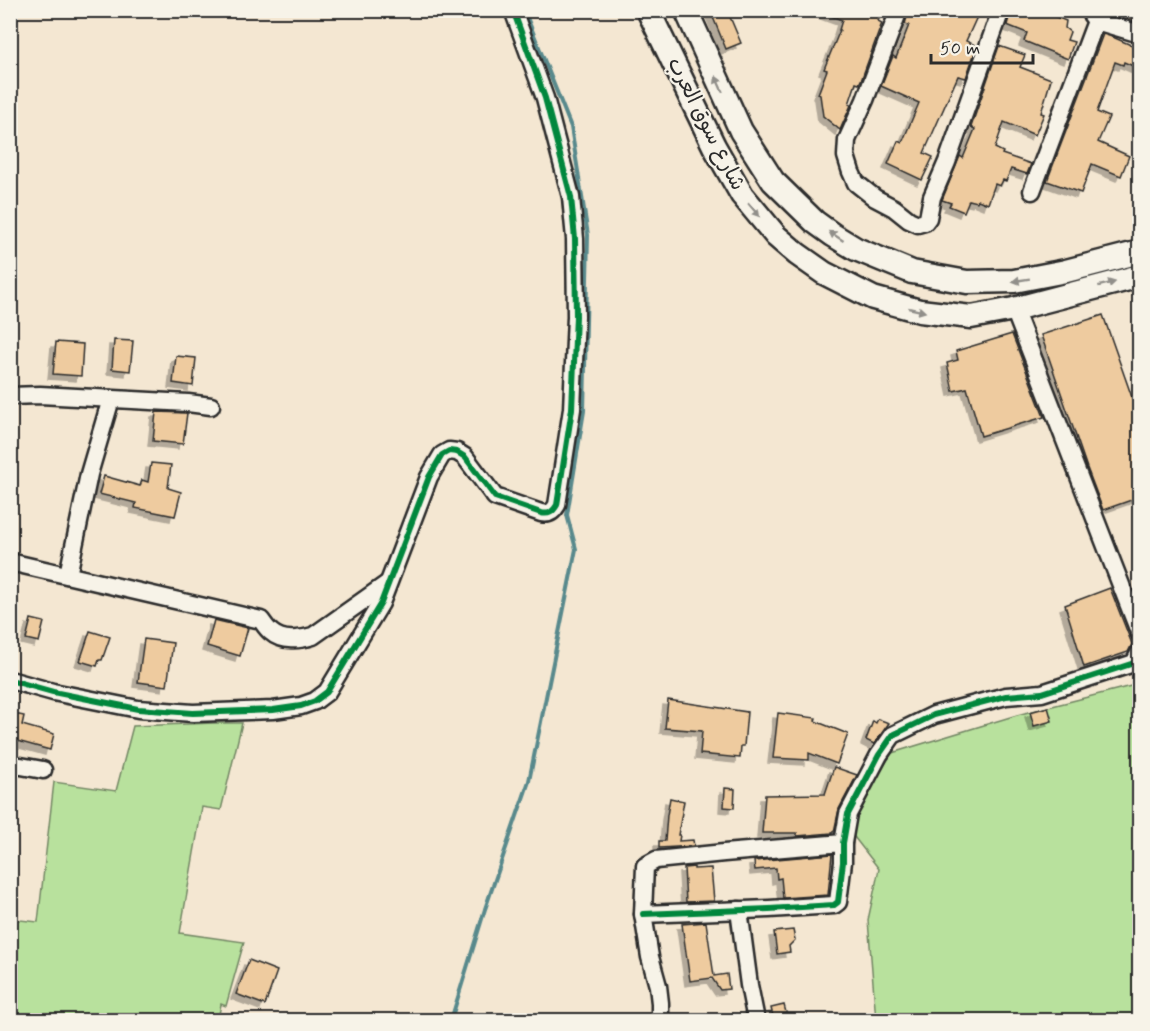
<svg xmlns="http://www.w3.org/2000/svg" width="1150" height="1031" viewBox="0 0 1150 1031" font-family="Mynerve,'Playpen Sans Arabic',sans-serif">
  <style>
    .green { fill: #b8e19d; stroke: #728664; stroke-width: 1.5 }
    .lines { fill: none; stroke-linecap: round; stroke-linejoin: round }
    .stream { stroke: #58898c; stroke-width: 4 }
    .building { fill: #eecb9f; stroke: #2b2b2b; stroke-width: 1.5; filter: url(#shadow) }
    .minor-casing { stroke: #2b2b2b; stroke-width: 21 }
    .secondary-casing { stroke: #2b2b2b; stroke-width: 27 }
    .minor { stroke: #f7f3e8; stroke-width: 16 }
    .secondary { stroke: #f7f3e8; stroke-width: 22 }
    .cycleway-casing { stroke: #f7f3e8; stroke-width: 10 }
    .cycleway { stroke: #00873e; stroke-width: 6 }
    .oneway { fill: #918f8a }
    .labels { text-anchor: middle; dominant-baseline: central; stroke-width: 4.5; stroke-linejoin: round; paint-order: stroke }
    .street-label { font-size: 21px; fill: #2b2b2b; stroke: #f7f3e8 }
  </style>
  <defs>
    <filter id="shadow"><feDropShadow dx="-5" dy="5" stdDeviation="0" flood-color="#0004"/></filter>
  </defs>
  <rect width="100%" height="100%" fill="#f4e7d2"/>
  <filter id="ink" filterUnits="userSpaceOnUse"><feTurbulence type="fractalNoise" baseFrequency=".0167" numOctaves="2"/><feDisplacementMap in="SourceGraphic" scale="12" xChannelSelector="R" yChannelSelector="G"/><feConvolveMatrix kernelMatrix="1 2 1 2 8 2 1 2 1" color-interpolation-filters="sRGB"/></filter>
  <g filter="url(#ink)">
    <g class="green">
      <polygon points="1139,684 1139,1020 876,1020 868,920 879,869 851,833 854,814 892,753 1017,715"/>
      <polygon points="215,723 242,723 221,810 202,807 180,933 244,942 226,1006 221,1004 218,1020 11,1020 11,919 38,922 54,782 116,791 133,726"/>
    </g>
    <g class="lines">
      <polyline class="stream" points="451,1020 485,909 529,781 576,549 567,515 584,411 588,235 571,127 524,10"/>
    </g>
    <g class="building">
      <polygon points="710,10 727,10 741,43 726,49"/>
      <polygon points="820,10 883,10 878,21 882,23 862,78 859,84 856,83 849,104 851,105 840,130 823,116 820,95 818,94 827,70 824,69 840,30 839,30 842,20 820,12"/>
      <polygon points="909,10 980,10 966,41 977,46 966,78 958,76 924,153 933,157 922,180 888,164 898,141 902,143 919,103 881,86 893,56 896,58 909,25 905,24"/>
      <polygon points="1011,10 1039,10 1066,21 1065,28 1070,32 1067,40 1074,42 1068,59 1024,41 1027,33 1007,25"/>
      <polygon points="1109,10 1140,10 1140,23 1124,17 1123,18 1111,14 1112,12"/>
      <polygon points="1103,34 1115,38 1140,49 1140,69 1124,62 1123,65 1115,62 1097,112 1109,117 1098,142 1129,156 1121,176 1092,164 1081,193 1047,181"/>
      <polygon points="999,46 1025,55 1020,67 1051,79 1041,113 1044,114 1035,135 1004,122 995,148 1003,152 1002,154 1031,164 1027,174 1011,169 1006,181 1003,180 1000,186 995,184 988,204 978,200 977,202 969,200 964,212 949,206 951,203 942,200 960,156 963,158 975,129 971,127"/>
      <polygon points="1103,315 1140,420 1140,497 1103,510 1087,468 1041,335"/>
      <polygon points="1012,334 1044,417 981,436 967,388 953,391 947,363 958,360 956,351"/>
      <polygon points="114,340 133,341 130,371 112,369"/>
      <polygon points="56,342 83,344 81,376 53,374"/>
      <polygon points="176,356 196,358 193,386 173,383"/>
      <polygon points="156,412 187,413 183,444 153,441"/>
      <polygon points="151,463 171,465 168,488 181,492 175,516 135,508 136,503 99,494 104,476 140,486 142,480 148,482"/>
      <polygon points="1110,588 1132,644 1128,652 1084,667 1065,605"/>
      <polygon points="31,619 44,622 39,642 26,639"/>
      <polygon points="214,620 248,628 240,656 207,646"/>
      <polygon points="90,631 110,637 102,660 99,660 97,666 80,661"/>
      <polygon points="144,639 173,643 167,686 138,682"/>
      <polygon points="668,700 747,712 744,746 741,746 740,758 700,754 702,731 665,728"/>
      <polygon points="1048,707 1052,721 1034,726 1030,712"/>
      <polygon points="10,713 24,716 22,725 54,734 50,750 10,739"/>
      <polygon points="778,713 816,718 815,721 848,734 837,764 809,753 809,760 773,758"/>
      <polygon points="878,719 889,723 874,744 866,740 873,721 876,723"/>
      <polygon points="834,767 857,775 839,809 834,832 832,832 832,833 797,836 797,833 762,833 765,795 825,794"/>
      <polygon points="725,788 735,789 734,808 724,807"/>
      <polygon points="670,798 684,801 678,835 680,835 679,841 693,840 694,846 659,848 659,841 665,841 667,815"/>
      <polygon points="832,854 828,895 783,898 781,878 777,879 776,868 755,870 754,861"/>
      <polygon points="694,867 694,869 711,868 714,901 686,902 684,868"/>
      <polygon points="706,922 714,976 727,974 729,989 720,990 712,978 690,981 682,924"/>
      <polygon points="793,930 795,940 789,946 790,952 777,954 774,932"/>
      <polygon points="249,960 277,971 265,1005 236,994"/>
      <polygon points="784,1005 788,1020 774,1020 771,1008"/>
    </g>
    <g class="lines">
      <defs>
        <g id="minor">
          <polyline points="899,10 865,100 847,140 846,156 851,172 856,183 875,198 894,208 909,220 918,224 925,222 928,218 932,197 947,162 1001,10"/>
          <polyline points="1096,21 1140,34"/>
          <polyline points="1032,191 1096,21 1090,13 1090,10"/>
          <polyline points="1014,309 1140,634"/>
          <polyline points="10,396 40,395 188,403 211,406"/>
          <path d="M10 562 261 620C264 624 267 629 271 632 282 642 300 640 313 636L388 583"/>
          <polyline points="68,575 89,474 111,399"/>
          <path d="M10 680 53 692 138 709 193 713 273 710 301 706 315 701 327 692 381 603 429 477 442 455 449 451 457 452 465 457 495 497 541 513C549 515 553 512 557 505L572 409 576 316 575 239 571 197 545 98 513 10"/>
          <polyline points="10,764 43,770"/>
          <polyline points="739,910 749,985 756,1020"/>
          <polyline points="643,914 769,909 834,905 838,902 843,862 843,843 848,814 879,755 893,735 934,715 1006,696 1042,693 1134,663 1140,652"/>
          <polyline points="660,1020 660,1003 658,986 650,957 643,914 645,866 656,860 724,853 843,843"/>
        </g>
        <g id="secondary">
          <polyline points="648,10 714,146 742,195 776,236 797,254 824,273 873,298 920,311 971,317 1014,309 1140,276"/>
          <polyline points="686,10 741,131 773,181 815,222 833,235 856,249 912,272 967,282 1014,281 1066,271 1140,252"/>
        </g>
      </defs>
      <use href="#minor" class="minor-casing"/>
      <use href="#secondary" class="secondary-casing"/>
      <use href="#minor" class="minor"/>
      <use href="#secondary" class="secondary"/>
      <defs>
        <g id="cycleway">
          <path d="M10 680 53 692 138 709 193 713 273 710 301 706 315 701 327 692 381 603 429 477 442 455 449 451 457 452 465 457 495 497 541 513C549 515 553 512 557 505L572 409 576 316 575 239 571 197 545 98 513 10"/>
          <polyline points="643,914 769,909 834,905 838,902 843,862 843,843 848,814 879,755 893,735 934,715 1006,696 1042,693 1134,663 1140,652"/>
        </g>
      </defs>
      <use href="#cycleway" class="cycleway-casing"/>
      <use href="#cycleway" class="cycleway"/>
    </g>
    <defs><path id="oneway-solid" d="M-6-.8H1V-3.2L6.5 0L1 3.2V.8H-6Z" transform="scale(1.5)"/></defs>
    <g class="oneway">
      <use href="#oneway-solid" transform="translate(719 84) rotate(-114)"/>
      <use href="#oneway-solid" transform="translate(754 210) rotate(50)"/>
      <use href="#oneway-solid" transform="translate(836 236) rotate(-147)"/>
      <use href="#oneway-solid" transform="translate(1021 280) rotate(171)"/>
      <use href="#oneway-solid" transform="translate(1107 284) rotate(-14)"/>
      <use href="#oneway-solid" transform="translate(917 310) rotate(13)"/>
    </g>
  </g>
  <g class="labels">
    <g class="street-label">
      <text transform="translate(706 124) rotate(63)">شارع سوق العرب</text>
    </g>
  </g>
  <rect width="1150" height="1031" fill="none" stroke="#f7f3e8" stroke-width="36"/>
  <rect x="18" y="18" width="1114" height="995" fill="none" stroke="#2b2b2b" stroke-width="2" filter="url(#ink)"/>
  <path d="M931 54v9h102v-9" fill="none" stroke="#2b2b2b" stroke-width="3"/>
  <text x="940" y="54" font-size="18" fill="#2b2b2b" stroke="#f7f3e8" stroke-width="4.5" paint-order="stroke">50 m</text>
</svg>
